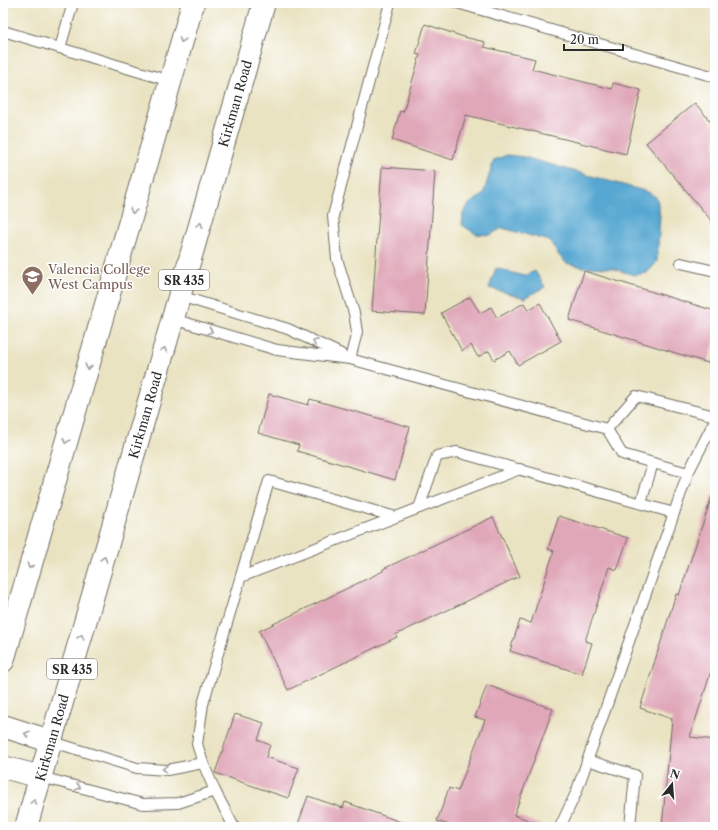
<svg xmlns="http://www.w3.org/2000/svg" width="718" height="830" viewBox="0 0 718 830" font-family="'Libre Caslon Text',serif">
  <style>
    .water { fill: #57a7d1; stroke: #41697e }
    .building { fill: #e0a7b9 }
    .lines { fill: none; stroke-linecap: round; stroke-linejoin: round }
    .service-casing { stroke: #6e6b60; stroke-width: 12 }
    .tertiary-casing { stroke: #6e6b60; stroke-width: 24 }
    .primary-casing { stroke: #6e6b60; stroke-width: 24 }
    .service { stroke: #fff; stroke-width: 10 }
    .tertiary { stroke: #fff; stroke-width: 22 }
    .primary { stroke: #fff; stroke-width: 22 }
    .oneway { stroke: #a0a0a0 }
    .labels { text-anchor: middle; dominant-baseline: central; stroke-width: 3; stroke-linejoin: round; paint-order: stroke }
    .shield { fill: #fff; stroke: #6b6b6b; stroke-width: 1 }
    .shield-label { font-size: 12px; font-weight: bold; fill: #2b2b2b }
    .street-label { font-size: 13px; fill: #2b2b2b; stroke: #fff }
    .education-label { font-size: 13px; fill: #785e54; stroke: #fff; text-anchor: start }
  </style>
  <rect width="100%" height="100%" fill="#fff"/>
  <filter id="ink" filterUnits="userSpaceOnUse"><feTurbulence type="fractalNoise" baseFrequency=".025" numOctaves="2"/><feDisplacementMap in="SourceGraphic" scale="8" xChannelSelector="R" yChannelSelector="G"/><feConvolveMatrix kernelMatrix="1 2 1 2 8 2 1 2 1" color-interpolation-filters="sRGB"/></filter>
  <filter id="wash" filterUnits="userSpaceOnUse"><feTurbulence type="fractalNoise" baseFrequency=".012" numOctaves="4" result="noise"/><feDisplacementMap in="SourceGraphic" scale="16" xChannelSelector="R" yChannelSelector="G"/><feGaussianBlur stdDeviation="0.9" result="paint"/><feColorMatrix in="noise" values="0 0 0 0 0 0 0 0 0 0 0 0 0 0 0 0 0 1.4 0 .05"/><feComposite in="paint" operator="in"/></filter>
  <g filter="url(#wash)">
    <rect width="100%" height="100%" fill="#eae3c2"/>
    <g class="water">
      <polygon points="507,155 524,157 648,192 657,198 660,216 657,262 647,273 634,275 611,268 583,267 566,263 557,253 550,241 502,228 490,235 476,234 462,225 463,213 469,204 483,195 494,160"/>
      <polygon points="496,268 524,276 535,271 545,287 525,298 489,288"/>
    </g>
    <g id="blocks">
      <g class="building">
        <polygon points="425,24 464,37 485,42 484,47 535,59 532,69 612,89 613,83 641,90 626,154 466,115 453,160 392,140 400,111 403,112 420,55 416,54"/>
        <polygon points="695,103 715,127 715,225 646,143"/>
        <polygon points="382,167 435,171 425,315 372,311"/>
        <polygon points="584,271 715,311 715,340 708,363 569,320"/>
        <polygon points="470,297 480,313 491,307 497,318 524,303 528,310 540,303 561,341 518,365 510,351 494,360 489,351 478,357 471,345 462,351 441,313"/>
        <polygon points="269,394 308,405 310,399 410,427 395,480 297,451 299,445 258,433"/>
        <polygon points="712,496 715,497 715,659 690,737 715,740 715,827 662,827 672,719 640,708 676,594 679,595"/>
        <polygon points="559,516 628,538 617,570 609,567 585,641 592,643 582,674 510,651 520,620 531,623 554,551 548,549"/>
        <polygon points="493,517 520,576 395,635 397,637 288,690 259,631 383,571 383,569"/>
        <polygon points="487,685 553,709 514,815 542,825 542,827 454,827 437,821 449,788 458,791 485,720 475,717"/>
        <polygon points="235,714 264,723 258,740 270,745 266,757 299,768 288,798 215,773"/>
        <polygon points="308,796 343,808 345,802 409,825 409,827 297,827"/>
      </g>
    </g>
  </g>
  <g filter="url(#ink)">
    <use href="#blocks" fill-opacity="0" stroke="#6e6b60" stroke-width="1"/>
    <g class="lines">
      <defs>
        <g id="service">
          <polyline points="457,3 715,77"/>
          <polyline points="3,31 170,81"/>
          <polyline points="60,48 73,3"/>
          <polyline points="681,263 715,271"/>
          <polyline points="180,296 288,329 341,354"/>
          <polyline points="173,319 277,350 350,359 607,429 622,454 688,473"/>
          <polyline points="350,359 357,332 354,313 337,259 333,216 390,3"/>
          <polyline points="607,429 636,396 715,416"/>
          <polyline points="641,503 653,463"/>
          <polyline points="419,508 437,456 457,452 674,513"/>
          <polyline points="241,577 520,469"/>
          <polyline points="50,741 137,768 167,770 203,763"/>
          <polyline points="587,760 635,775 630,827"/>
          <polyline points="41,777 143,804 178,803 215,791"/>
          <polyline points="234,827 215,791 203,763 197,744 203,704 269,481 396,517"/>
          <polyline points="560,827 576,793 688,473 715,420"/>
        </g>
        <g id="tertiary">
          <polyline points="3,726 50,741"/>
          <polyline points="3,767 41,777"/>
        </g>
        <g id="primary">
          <polyline points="3,661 193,3"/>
          <path id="s1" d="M26 827 264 3"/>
        </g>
      </defs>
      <use href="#service" class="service-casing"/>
      <use href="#tertiary" class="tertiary-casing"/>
      <use href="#primary" class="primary-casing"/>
      <use href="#service" class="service"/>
      <use href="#tertiary" class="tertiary"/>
      <use href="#primary" class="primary"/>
    </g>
    <defs><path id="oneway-chevron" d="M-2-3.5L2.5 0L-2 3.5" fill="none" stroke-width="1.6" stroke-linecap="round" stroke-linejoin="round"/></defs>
    <g class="oneway">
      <use href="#oneway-chevron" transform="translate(182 40) rotate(106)"/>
      <use href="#oneway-chevron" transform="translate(133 211) rotate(106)"/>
      <use href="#oneway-chevron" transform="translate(200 225) rotate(-74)"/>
      <use href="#oneway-chevron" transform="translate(210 331) rotate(17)"/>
      <use href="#oneway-chevron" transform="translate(315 342) rotate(-154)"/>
      <use href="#oneway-chevron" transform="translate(164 350) rotate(-74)"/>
      <use href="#oneway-chevron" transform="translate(88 367) rotate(106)"/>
      <use href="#oneway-chevron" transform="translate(66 441) rotate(106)"/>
      <use href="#oneway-chevron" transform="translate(104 559) rotate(-74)"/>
      <use href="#oneway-chevron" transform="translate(30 566) rotate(106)"/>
      <use href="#oneway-chevron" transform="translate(81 637) rotate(-74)"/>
      <use href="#oneway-chevron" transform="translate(27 734) rotate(-162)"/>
      <use href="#oneway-chevron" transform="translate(165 769) rotate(178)"/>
      <use href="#oneway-chevron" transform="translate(78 787) rotate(15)"/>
      <use href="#oneway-chevron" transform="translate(34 802) rotate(-75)"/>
    </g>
  </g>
  <defs>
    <symbol id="university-pin" viewBox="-11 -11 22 30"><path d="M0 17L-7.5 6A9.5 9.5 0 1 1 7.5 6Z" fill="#8d6e63" stroke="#fff"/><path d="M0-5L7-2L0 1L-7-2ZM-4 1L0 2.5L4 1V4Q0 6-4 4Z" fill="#fff"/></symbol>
  </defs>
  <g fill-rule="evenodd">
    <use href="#university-pin" x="20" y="264" width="25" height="34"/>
  </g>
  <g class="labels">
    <g class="shield">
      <rect x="159" y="270" width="50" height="20" rx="3"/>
      <rect x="47" y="659" width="50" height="20" rx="3"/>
    </g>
    <g class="shield-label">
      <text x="184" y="280">SR 435</text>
      <text x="72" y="669">SR 435</text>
    </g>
    <g class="street-label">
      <text stroke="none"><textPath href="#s1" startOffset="753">Kirkman Road</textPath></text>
      <text stroke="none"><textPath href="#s1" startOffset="429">Kirkman Road</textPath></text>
      <text stroke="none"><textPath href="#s1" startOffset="93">Kirkman Road</textPath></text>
    </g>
    <g class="education-label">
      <text x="48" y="269">Valencia College<tspan x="48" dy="15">West Campus</tspan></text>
    </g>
  </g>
  <rect width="718" height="830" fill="none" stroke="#fff" stroke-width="16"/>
  <g transform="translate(672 784) rotate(17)" stroke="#ffffff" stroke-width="3" paint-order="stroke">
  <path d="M0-3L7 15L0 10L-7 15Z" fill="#2b2b2b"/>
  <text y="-6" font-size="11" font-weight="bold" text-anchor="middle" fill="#2b2b2b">N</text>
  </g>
  <path d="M564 44v6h59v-6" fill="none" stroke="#2b2b2b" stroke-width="2"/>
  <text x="570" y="44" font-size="12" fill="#2b2b2b" stroke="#ffffff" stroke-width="3" paint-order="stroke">20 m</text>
</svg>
